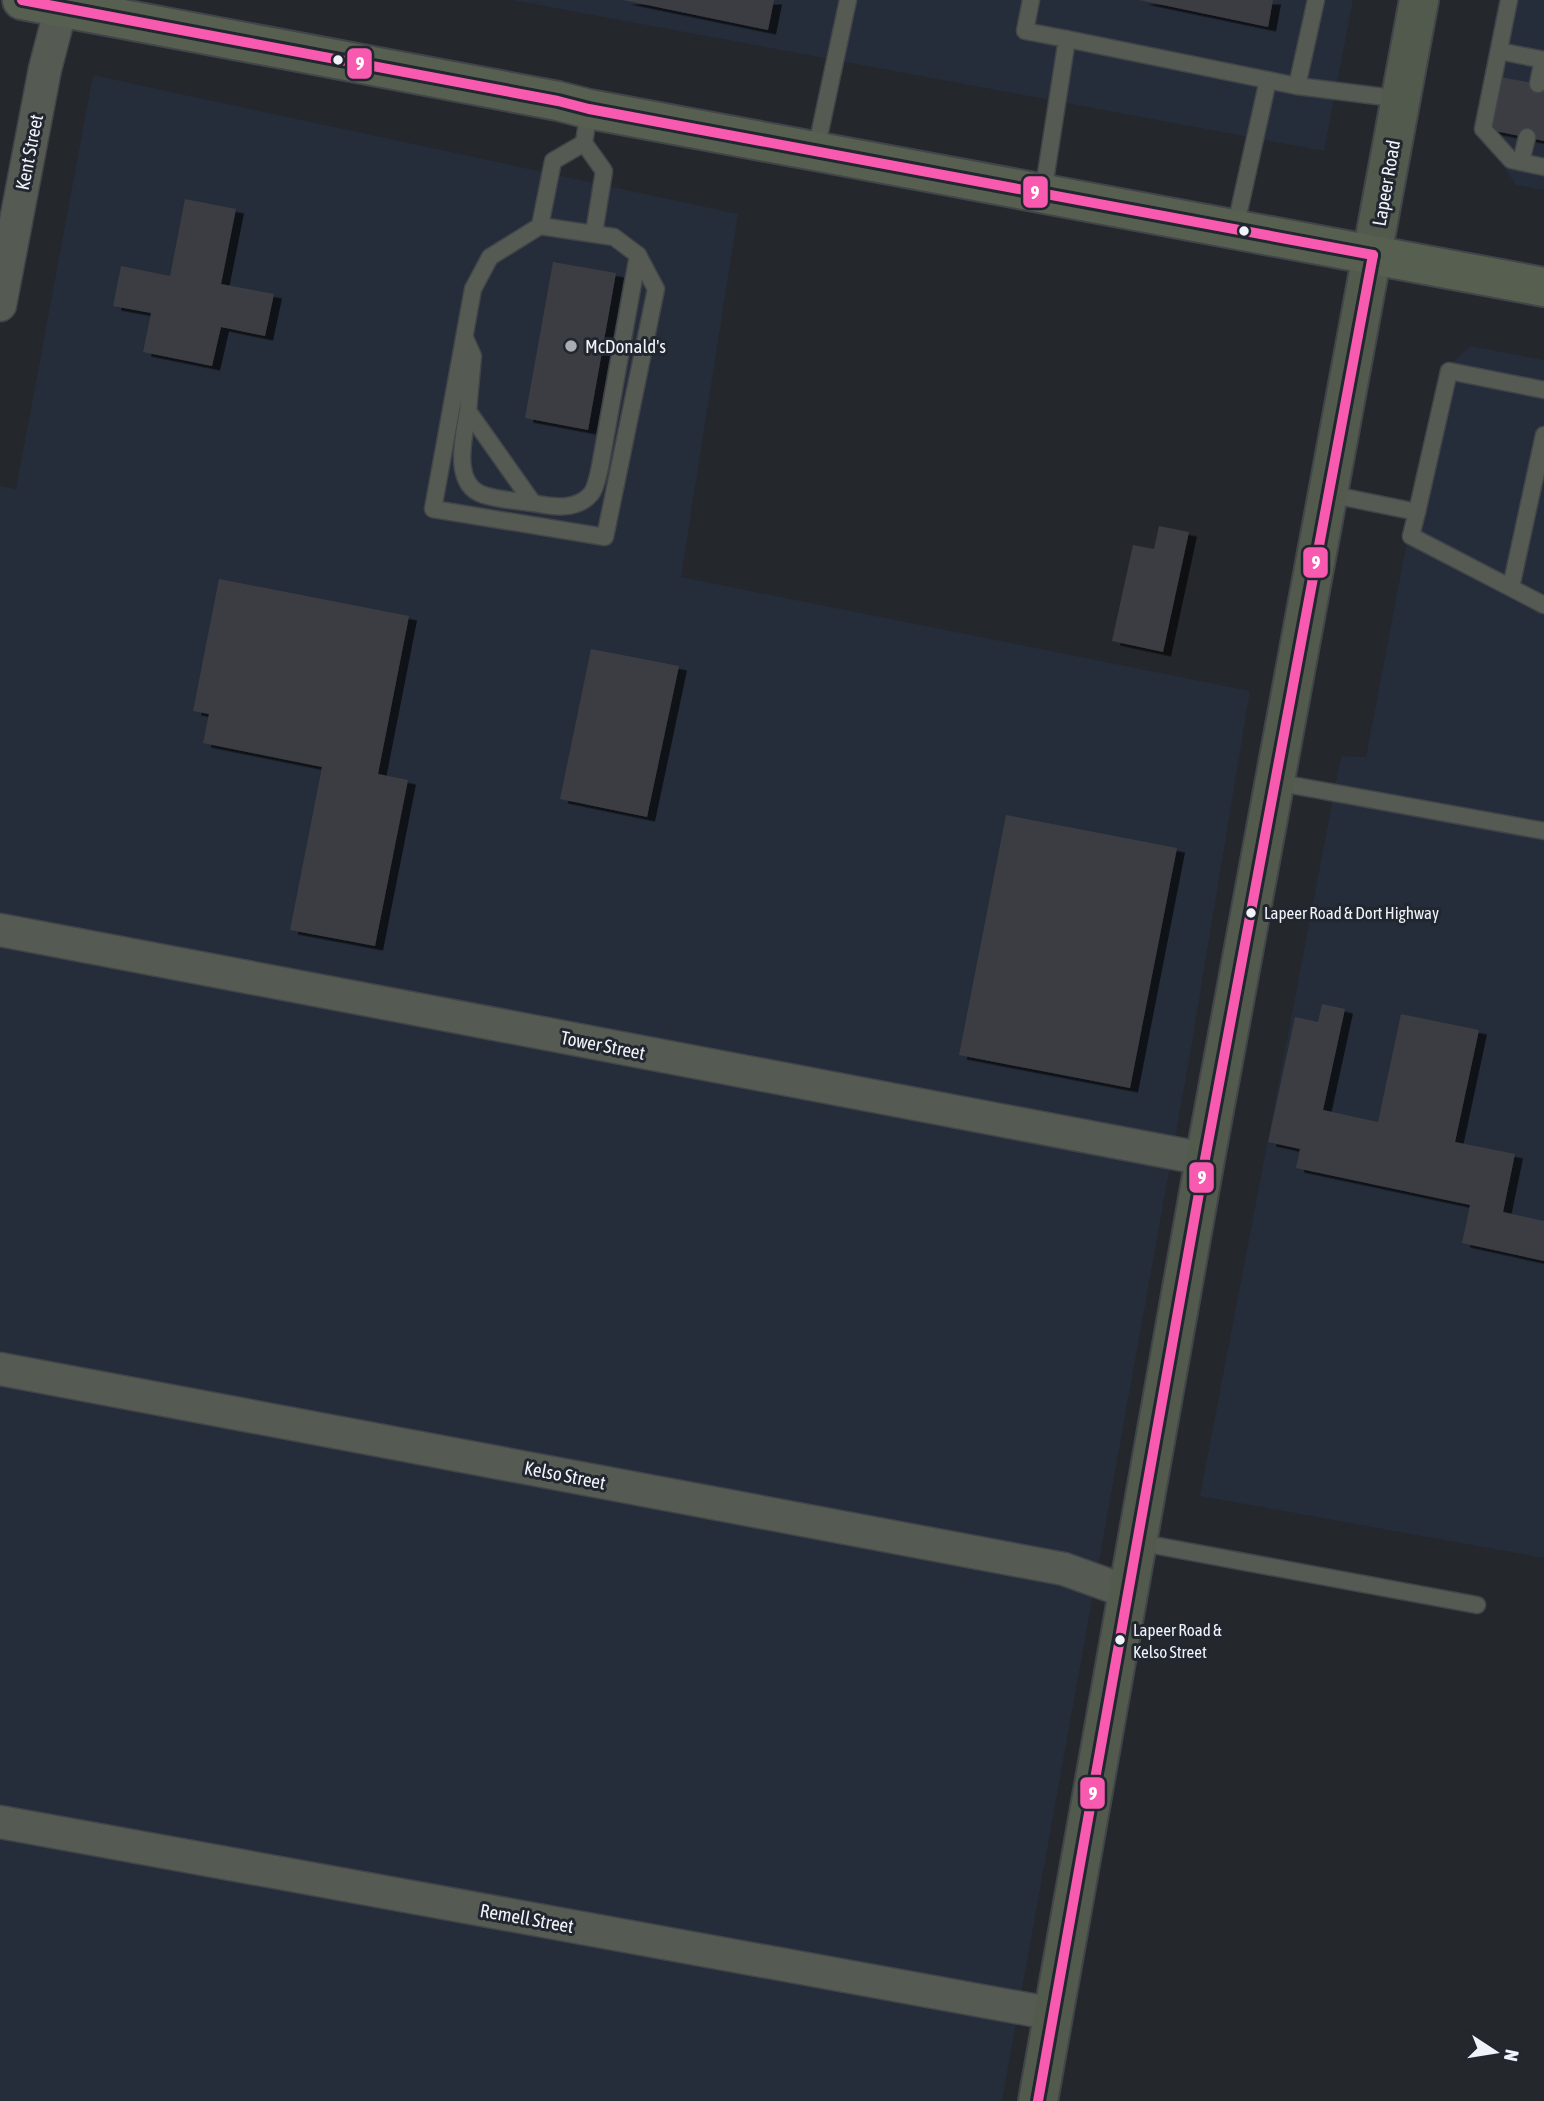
<svg xmlns="http://www.w3.org/2000/svg" width="1544" height="2101" viewBox="0 0 1544 2101" font-family="'Asap Condensed',sans-serif">
  <style>
    .built { fill: #252c3a }
    .building { fill: #3b3d42; filter: url(#shadow) }
    .lines { fill: none; stroke-linecap: round; stroke-linejoin: round }
    .lane-casing { stroke: #414448; stroke-width: 19 }
    .street-casing { stroke: #414448; stroke-width: 35 }
    .secondary-casing { stroke: #414448; stroke-width: 42 }
    .primary-casing { stroke: #414448; stroke-width: 42 }
    .lane { stroke: #555b53; stroke-width: 16 }
    .street { stroke: #555b53; stroke-width: 32 }
    .secondary { stroke: #525a4d; stroke-width: 38 }
    .primary { stroke: #575f51; stroke-width: 38 }
    .bus-1-casing { stroke: #21262f; stroke-width: 16 }
    .bus-1 { stroke: #f75aaf; stroke-width: 10 }
    .bus-dot { fill: #f0f3fa; stroke: #21262f; stroke-width: 2.5 }
    .poi-dot { fill: #a9acb2; stroke: #21262f; stroke-width: 2.5 }
    .labels { text-anchor: middle; dominant-baseline: central; stroke-width: 6; stroke-linejoin: round; paint-order: stroke }
    .bus-label { font-size: 17px; fill: #f0f3fa; stroke: #21262f; text-anchor: start }
    .street-label { font-size: 19px; fill: #f0f3fa; stroke: #21262f }
    .poi-label { font-size: 19px; fill: #f0f3fa; stroke: #21262f; text-anchor: start }
    .line-badge { stroke: #21262f; stroke-width: 2.5 }
    .badge-label { font-size: 19px; text-anchor: middle; font-weight: bold; fill: #fff }
  </style>
  <defs>
    <filter id="shadow"><feDropShadow dx="8" dy="4.5" stdDeviation="0" flood-color="#0009"/></filter>
  </defs>
  <rect width="100%" height="100%" fill="#24272c"/>
  <g class="built">
    <polygon points="512,0 1353,0 1324,151"/>
    <polygon points="1498,0 1544,0 1544,190 1516,185 1475,126"/>
    <polygon points="93,75 738,214 681,577 1250,691 1190,1055 1002,2101 0,2101 0,486 16,489"/>
    <polygon points="1470,346 1544,360 1544,1558 1200,1496 1341,756 1366,757 1438,378"/>
  </g>
  <g class="building">
    <polygon points="623,0 774,0 768,30"/>
    <polygon points="1139,0 1273,0 1268,27"/>
    <polygon points="1500,77 1544,85 1544,141 1490,130"/>
    <polygon points="185,199 236,209 221,284 274,294 265,336 221,327 212,366 143,352 151,313 113,306 121,266 170,276"/>
    <polygon points="553,262 616,273 588,430 525,418"/>
    <polygon points="1159,526 1189,532 1163,652 1112,641 1133,545 1154,549"/>
    <polygon points="219,579 409,616 378,774 408,780 375,946 290,930 322,767 203,743 209,714 193,711"/>
    <polygon points="591,649 679,666 647,817 560,799"/>
    <polygon points="1006,815 1177,848 1130,1088 959,1055"/>
    <polygon points="1322,1004 1345,1009 1323,1110 1378,1122 1401,1014 1479,1030 1455,1142 1515,1154 1503,1212 1544,1221 1544,1261 1462,1243 1470,1205 1296,1168 1300,1149 1268,1142 1295,1017 1318,1022"/>
  </g>
  <g class="lines">
    <defs>
      <g id="lane">
        <polyline points="1031,0 1025,31 1067,39"/>
        <polyline points="1316,0 1297,86 1401,99"/>
        <polyline points="1509,0 1483,129 1511,160 1544,167"/>
        <polyline points="1499,51 1544,60"/>
        <polyline points="1538,84 1543,60"/>
        <polyline points="589,109 584,143 604,171 594,233"/>
        <polyline points="816,150 848,0"/>
        <polyline points="1521,162 1527,137"/>
        <polyline points="1043,193 1067,39 1297,86"/>
        <polyline points="540,226 614,237 638,255 656,289 605,537 433,509 473,289 490,257 540,226 553,161 584,143"/>
        <polyline points="1235,229 1268,80"/>
        <path d="M465 338 473 356 468 411 533 503C553 507 576 511 591 494 596 488 598 475 600 467L638 255"/>
        <path d="M468 411C464 436 451 485 484 495 499 500 517 501 533 503"/>
        <polyline points="1329,494 1417,512 1411,536 1544,605"/>
        <polyline points="1417,512 1449,371 1544,390"/>
        <polyline points="1511,587 1544,435"/>
        <polyline points="1275,782 1544,831"/>
        <polyline points="1137,1542 1477,1605"/>
      </g>
      <g id="street">
        <polyline points="0,305 45,69 63,0"/>
        <polyline points="0,930 1205,1159"/>
        <polyline points="0,1369 1064,1569 1128,1592"/>
        <polyline points="0,1822 1054,2014"/>
      </g>
      <polyline id="secondary" points="1038,2101 1205,1159 1419,0"/>
      <polyline id="primary" points="22,0 558,101 589,109 1544,287"/>
    </defs>
    <use href="#lane" class="lane-casing"/>
    <use href="#street" class="street-casing"/>
    <use href="#secondary" class="secondary-casing"/>
    <use href="#primary" class="primary-casing"/>
    <use href="#lane" class="lane"/>
    <use href="#street" class="street"/>
    <use href="#secondary" class="secondary"/>
    <use href="#primary" class="primary"/>
    <defs>
      <g id="bus-1">
        <polyline points="22,0 558,101 589,109 1373,255"/>
        <polyline points="1038,2101 1205,1159 1373,255"/>
      </g>
    </defs>
    <use href="#bus-1" class="bus-1-casing"/>
    <use href="#bus-1" class="bus-1"/>
  </g>
  <g class="bus-dot">
    <circle cx="338" cy="60" r="6"/>
    <circle cx="1244" cy="231" r="6"/>
    <circle cx="1251" cy="913" r="6"/>
    <circle cx="1120" cy="1640" r="6"/>
  </g>
  <circle class="poi-dot" cx="571" cy="346" r="7"/>
  <g class="labels">
    <g class="bus-label">
      <text x="1264" y="913">Lapeer Road &amp; Dort Highway</text>
      <text x="1133" y="1630">Lapeer Road &amp;<tspan x="1133" dy="22">Kelso Street</tspan></text>
    </g>
    <g class="street-label">
      <text transform="translate(29 152) rotate(-79)">Kent Street</text>
      <text transform="translate(1386 183) rotate(-80)">Lapeer Road</text>
      <text transform="translate(603 1045) rotate(11)">Tower Street</text>
      <text transform="translate(565 1475) rotate(11)">Kelso Street</text>
      <text transform="translate(527 1918) rotate(10)">Remell Street</text>
    </g>
    <g class="poi-label">
      <text x="585" y="346">McDonald's</text>
    </g>
  </g>
  <g class="line-badge">
    <rect x="346" y="47" width="27" height="33" rx="7" fill="#f75aaf"/>
    <rect x="1022" y="175" width="27" height="34" rx="7" fill="#f75aaf"/>
    <rect x="1302" y="546" width="27" height="33" rx="7" fill="#f75aaf"/>
    <rect x="1188" y="1161" width="27" height="33" rx="7" fill="#f75aaf"/>
    <rect x="1079" y="1776" width="27" height="34" rx="7" fill="#f75aaf"/>
  </g>
  <g class="badge-label">
    <text x="360" y="70">9</text>
    <text x="1035" y="199">9</text>
    <text x="1316" y="569">9</text>
    <text x="1202" y="1184">9</text>
    <text x="1093" y="1800">9</text>
  </g>
  <g transform="translate(1495 2052) rotate(102)" stroke="#21262f" stroke-width="5" paint-order="stroke">
  <path d="M0-5L12 26L0 18L-12 26Z" fill="#f0f3fa"/>
  <text y="-10" font-size="19" font-weight="bold" text-anchor="middle" fill="#f0f3fa">N</text>
  </g>
</svg>
